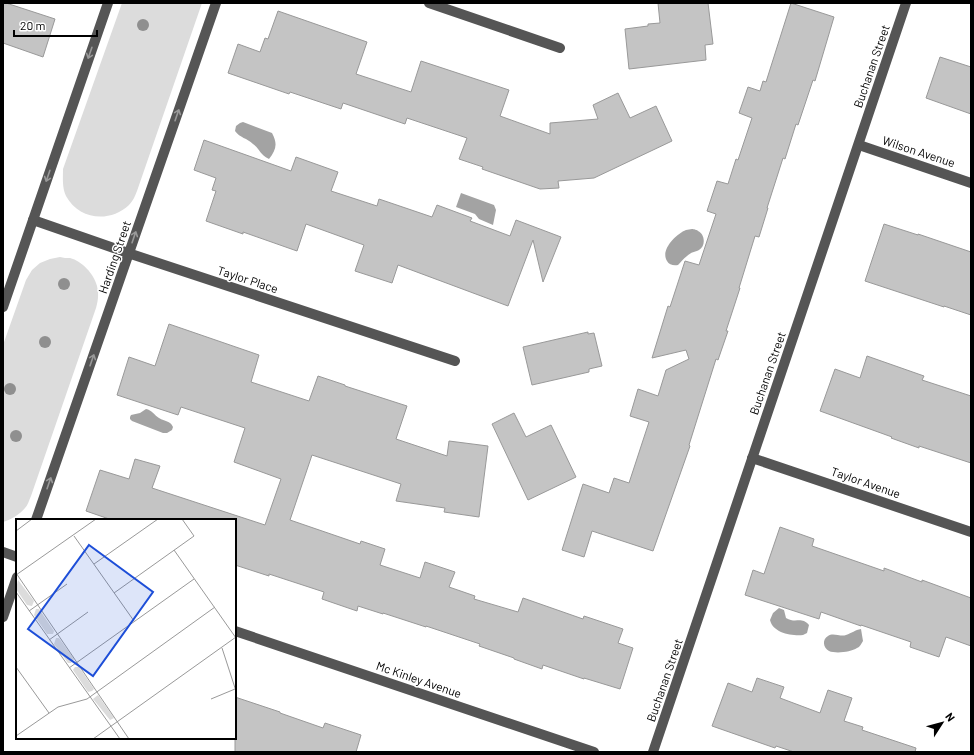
<svg xmlns="http://www.w3.org/2000/svg" width="974" height="755" viewBox="0 0 974 755" font-family="Barlow,sans-serif">
  <style>
    .green { fill: #dcdcdc }
    .water { fill: #a3a3a3 }
    .building { fill: #c4c4c4; stroke: #999 }
    .lines { fill: none; stroke-linecap: round; stroke-linejoin: round }
    .minor { stroke: #555; stroke-width: 10 }
    .tree { fill: #8f8f8f }
    .oneway { stroke: #999 }
    .labels { text-anchor: middle; dominant-baseline: central; stroke-width: 3; stroke-linejoin: round; paint-order: stroke }
    .street-label { font-size: 12px; fill: #000; stroke: #fff }
    .inset-road { fill: none; stroke: #999; stroke-width: 1 }
    .view { fill: #1d4ed8; fill-opacity: 0.15; stroke: #1d4ed8; stroke-width: 2 }
    .inset-edge { fill: none; stroke: #000; stroke-width: 2 }
  </style>
  <rect width="100%" height="100%" fill="#fff"/>
  <g class="green">
    <path d="M122 3H202L137 191C135 196 133 201 129 205 110 223 79 220 66 196 62 188 63 177 63 169Z"/>
    <path d="M60 257C63 258 67 258 70 258 82 261 94 274 97 286 99 294 98 301 96 308L31 496C29 500 28 505 25 508 20 514 11 520 3 522V345L26 280 32 270 40 263 50 259Z"/>
  </g>
  <g class="water">
    <path d="M243 122 272 133C278 144 276 150 269 159 259 154 261 150 253 144 247 138 240 138 235 131L236 126 240 123Z"/>
    <polygon points="461,193 494,205 496,210 493,225 479,219 475,214 456,207"/>
    <path d="M692 229C693 229 698 230 698 231 705 234 706 246 699 250 695 252 691 252 687 256 683 259 681 262 678 265 674 266 669 265 667 261 660 250 676 234 686 230 688 230 690 229 692 229Z"/>
    <path d="M146 409C152 410 154 415 159 418 165 422 170 420 173 427L172 430 167 433H163L132 421 130 419V417L131 415 140 413Z"/>
    <path d="M779 608 784 610 786 618C796 624 801 616 809 625L807 633 803 635C791 636 773 633 770 620L773 613Z"/>
    <path d="M861 629 863 641C861 644 860 647 857 648 851 652 836 654 829 651 823 648 822 639 828 636 833 632 840 637 846 635 852 633 855 630 861 629Z"/>
  </g>
  <g class="building">
    <polygon points="3,3 6,3 55,19 43,57 3,43"/>
    <polygon points="658,3 708,3 713,44 705,45 706,60 629,69 625,29 648,26 648,24 660,23"/>
    <polygon points="791,3 834,17 815,81 813,80 798,125 796,124 785,159 783,158 767,208 768,208 759,237 755,236 739,288 740,288 726,331 728,331 718,360 716,359 689,445 690,446 653,551 592,531 584,557 562,550 583,484 609,493 614,478 629,483 649,422 630,416 638,389 658,396 666,370 689,359 686,350 652,358 668,306 670,307 685,261 699,265 716,214 707,211 717,181 728,184 736,159 738,160 752,118 739,113 748,87 760,91 763,81 766,82"/>
    <polygon points="278,11 367,42 356,74 411,92 421,61 509,90 500,116 550,134 550,123 598,119 593,105 618,93 630,118 656,106 672,141 594,178 558,181 559,188 540,189 482,169 483,167 459,159 467,138 407,118 405,124 343,103 341,109 290,92 289,94 228,73 238,44 260,52 265,38 268,39"/>
    <polygon points="940,57 971,67 971,114 926,98"/>
    <polygon points="204,140 291,171 296,157 338,172 331,191 377,206 379,199 432,217 437,205 472,218 470,221 510,236 516,220 561,237 543,282 533,240 508,306 398,265 392,283 355,271 364,245 306,224 297,251 243,232 243,234 206,221 216,191 212,190 216,178 194,170"/>
    <polygon points="884,224 918,235 918,234 971,252 971,315 944,306 944,307 865,281"/>
    <polygon points="169,324 259,355 251,382 309,401 318,376 345,385 345,386 407,406 396,439 447,456 449,441 488,446 479,517 444,512 445,508 396,501 401,484 312,455 290,520 360,544 361,541 385,549 380,565 420,578 425,562 455,572 449,587 475,596 474,599 518,612 523,598 583,619 584,616 623,629 618,643 633,648 620,689 584,678 584,679 543,665 542,669 514,659 514,658 479,646 480,644 426,626 426,627 383,613 383,614 358,606 357,611 322,599 324,592 269,574 269,576 235,565 235,520 112,520 86,511 100,470 129,479 135,459 160,466 152,488 265,525 281,479 234,462 245,428 181,407 178,415 117,395 129,357 155,366"/>
    <polygon points="588,332 588,334 594,333 602,366 589,369 589,372 532,385 523,347"/>
    <polygon points="867,356 924,376 922,380 971,396 971,463 919,446 919,448 891,438 892,437 820,411 835,369 860,378"/>
    <polygon points="514,413 526,437 551,425 576,477 528,500 492,424"/>
    <polygon points="780,527 814,539 812,546 884,571 884,568 922,582 922,580 971,598 971,646 946,637 939,657 910,647 911,642 861,625 861,626 821,612 819,619 745,595 753,570 764,574"/>
    <polygon points="757,678 784,687 780,698 820,713 828,690 852,698 844,721 863,727 862,730 916,748 915,752 794,752 776,746 775,748 712,726 728,683 752,692"/>
    <polygon points="235,697 280,712 280,713 323,728 325,723 361,735 356,752 235,752"/>
  </g>
  <g class="lines">
    <g class="minor">
      <polyline points="429,3 560,48"/>
      <polyline points="859,145 971,183"/>
      <polyline points="33,220 128,253 455,361"/>
      <polyline points="3,307 108,3"/>
      <polyline points="752,458 971,532"/>
      <polyline points="36,520 216,3"/>
      <polyline points="3,552 17,557"/>
      <polyline points="3,617 17,577"/>
      <polyline points="235,631 594,752"/>
      <polyline points="653,752 906,3"/>
    </g>
  </g>
  <g class="tree">
    <circle cx="143" cy="25" r="6"/>
    <circle cx="64" cy="284" r="6"/>
    <circle cx="45" cy="342" r="6"/>
    <circle cx="10" cy="389" r="6"/>
    <circle cx="16" cy="436" r="6"/>
  </g>
  <defs><path id="oneway-shaft" d="M-6 0H5M1.5-3L5.5 0L1.5 3" fill="none" stroke-width="1.6" stroke-linecap="round" stroke-linejoin="round"/></defs>
  <g class="oneway">
    <use href="#oneway-shaft" transform="translate(90 53) rotate(109)"/>
    <use href="#oneway-shaft" transform="translate(177 115) rotate(-71)"/>
    <use href="#oneway-shaft" transform="translate(48 176) rotate(109)"/>
    <use href="#oneway-shaft" transform="translate(134 237) rotate(-71)"/>
    <use href="#oneway-shaft" transform="translate(92 360) rotate(-71)"/>
    <use href="#oneway-shaft" transform="translate(49 483) rotate(-71)"/>
  </g>
  <g class="labels">
    <g class="street-label">
      <text transform="translate(871 66) rotate(-71)">Buchanan Street</text>
      <text transform="translate(919 151) rotate(18)">Wilson Avenue</text>
      <text transform="translate(114 257) rotate(-71)">Harding Street</text>
      <text transform="translate(248 279) rotate(18)">Taylor Place</text>
      <text transform="translate(767 373) rotate(-71)">Buchanan Street</text>
      <text transform="translate(866 482) rotate(19)">Taylor Avenue</text>
      <text transform="translate(419 679) rotate(19)">Mc Kinley Avenue</text>
      <text transform="translate(664 680) rotate(-71)">Buchanan Street</text>
    </g>
  </g>
  <g transform="translate(16 519)">
    <rect width="220" height="220" fill="#fff"/>
    <path d="M2 61 18 82 16 87 11 86 0 70ZM20 90H23L38 112 37 115H31L18 96ZM40 119H43L58 140 55 144H52L38 125ZM59 148H63L78 170 76 172 72 173 57 151ZM82 176 98 199 94 201 77 180Z" fill="#dcdcdc"/>
    <path class="inset-road" d="M0 12 16 0M58 17 118 102M158 31 220 119M78 45 142 0M0 54 113 220M0 56 80 0M0 73 104 220M98 74 178 17 166 0M13 92 51 65M33 121 72 93M206 129 220 172M0 148 33 194M53 149 178 60M195 180 219 170M0 217 42 188 71 180 199 88M77 220 220 118"/>
    <path class="view" d="M73 26 137 73 77 157 12 110Z"/>
    <rect width="220" height="220" class="inset-edge"/>
  </g>
  <rect width="974" height="755" fill="none" stroke="#000000" stroke-width="8"/>
  <g transform="translate(942 723) rotate(54)" stroke="#ffffff" stroke-width="3" paint-order="stroke">
  <path d="M0-3L7 15L0 10L-7 15Z" fill="#000000"/>
  <text y="-6" font-size="11" font-weight="bold" text-anchor="middle" fill="#000000">N</text>
  </g>
  <path d="M14 30v6h83v-6" fill="none" stroke="#000000" stroke-width="2"/>
  <text x="20" y="30" font-size="12" fill="#000000" stroke="#ffffff" stroke-width="3" paint-order="stroke">20 m</text>
</svg>
